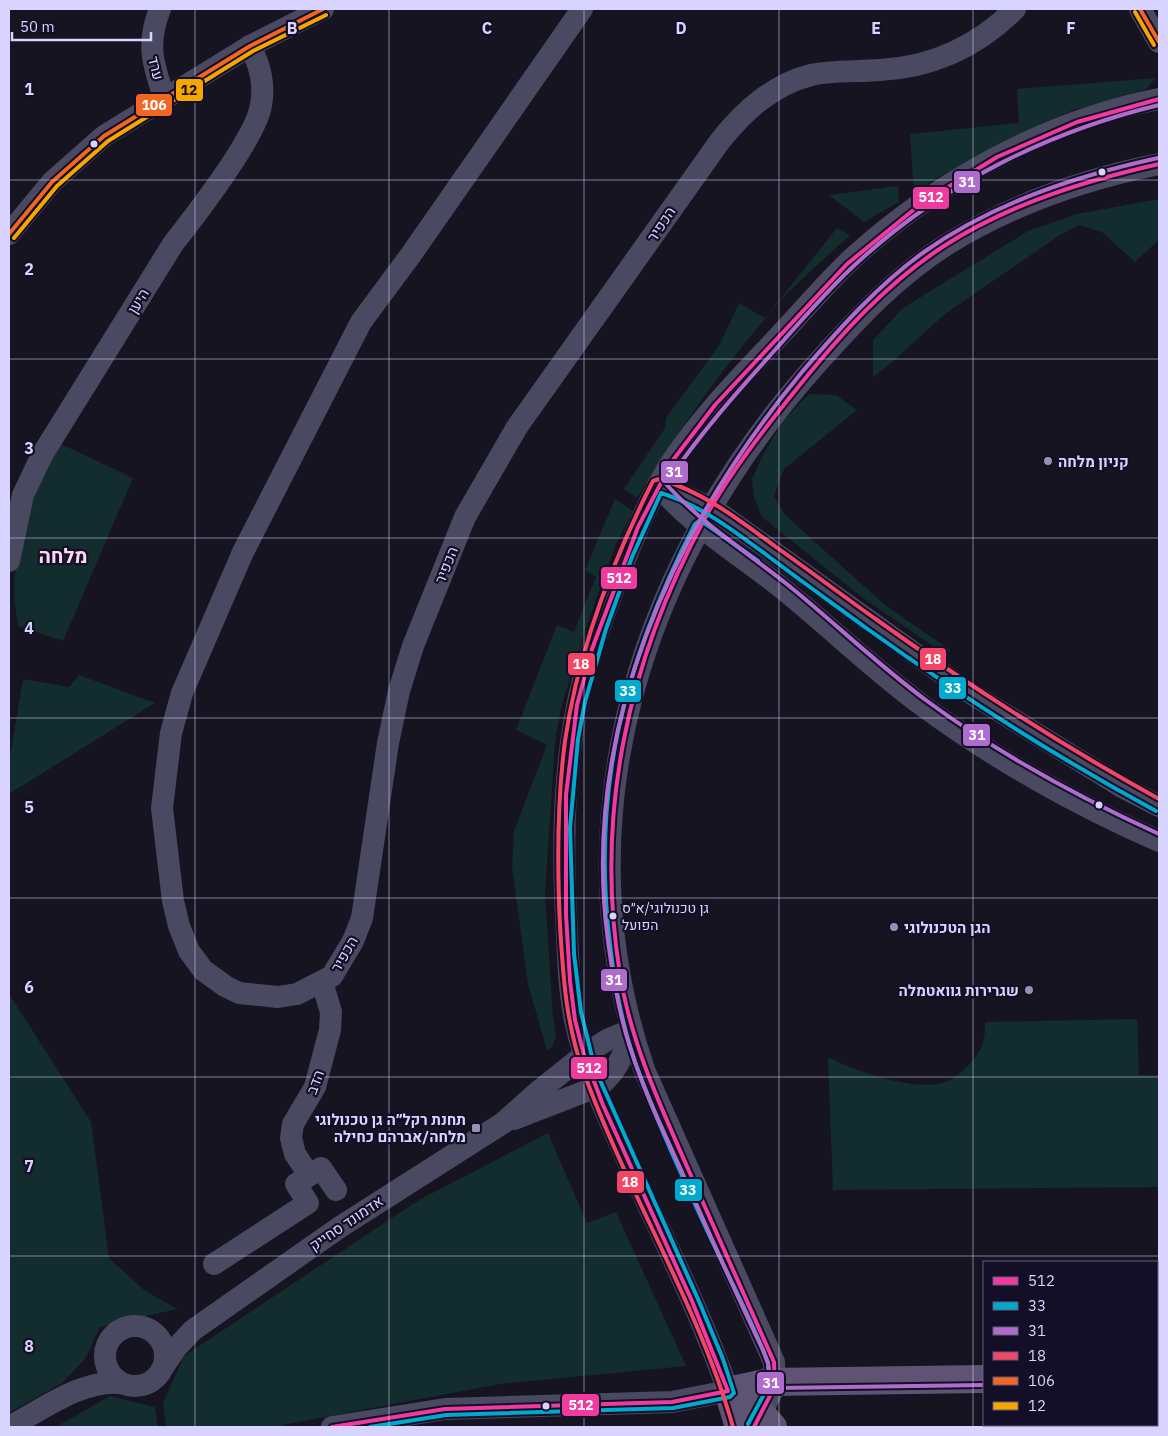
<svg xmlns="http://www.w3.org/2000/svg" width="1168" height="1436" viewBox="0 0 1168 1436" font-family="'IBM Plex Sans',Heebo,sans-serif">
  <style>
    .green { fill: #132c2d }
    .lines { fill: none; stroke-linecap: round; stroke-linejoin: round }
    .minor { stroke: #4a4962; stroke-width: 22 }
    .major { stroke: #5e5373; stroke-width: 28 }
    .bus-1-casing { stroke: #130f26; stroke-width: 8 }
    .bus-2-casing { stroke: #130f26; stroke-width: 8 }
    .bus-3-casing { stroke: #130f26; stroke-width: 8 }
    .bus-4-casing { stroke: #130f26; stroke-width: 8 }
    .bus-5-casing { stroke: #130f26; stroke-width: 8 }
    .bus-6-casing { stroke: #130f26; stroke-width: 8 }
    .bus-1 { stroke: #f13a9d; stroke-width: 4 }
    .bus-2 { stroke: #00a9ce; stroke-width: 4 }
    .bus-3 { stroke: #b06ccc; stroke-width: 4 }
    .bus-4 { stroke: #f34667; stroke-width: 4 }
    .bus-5 { stroke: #f26522; stroke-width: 4 }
    .bus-6 { stroke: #f7a600; stroke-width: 4 }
    .grid { fill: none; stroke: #d9d4ff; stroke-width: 1; stroke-opacity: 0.55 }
    .bus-dot { fill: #d9d4ff; stroke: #130f26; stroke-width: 2 }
    .poi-dot { fill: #9591b1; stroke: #130f26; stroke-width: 2 }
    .labels { text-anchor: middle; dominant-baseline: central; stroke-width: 4.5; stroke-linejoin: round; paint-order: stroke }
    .bus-label { font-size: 14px; fill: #d9d4ff; stroke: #130f26; text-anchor: start }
    .street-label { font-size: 15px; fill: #d9d4ff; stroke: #130f26 }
    .poi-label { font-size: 15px; font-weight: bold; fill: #d9d4ff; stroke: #130f26; text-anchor: start }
    .district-label { font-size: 20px; font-weight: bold; fill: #ffd6f0; stroke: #130f26 }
    .grid-label { font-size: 16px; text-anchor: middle; font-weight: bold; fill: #d9d4ff; stroke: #130f26; stroke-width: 4.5; stroke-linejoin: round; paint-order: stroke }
    .line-badge { stroke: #130f26; stroke-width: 2 }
    .badge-label { font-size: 14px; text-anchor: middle; font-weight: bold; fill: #fff }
    .pale-badge-label { font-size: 14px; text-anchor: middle; font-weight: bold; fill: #111 }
  </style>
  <rect width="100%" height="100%" fill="#161421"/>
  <g class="green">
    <polygon points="1156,78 1146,89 1074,110 1037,126 938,177 914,193 910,134 1019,123 1017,89"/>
    <polygon points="898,186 899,202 864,222 829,195"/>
    <polygon points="1159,199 1159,240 1135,262 1102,232 1079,225 1060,235 945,314 891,363 873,377 873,340 903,308 1028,231 1077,214"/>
    <path d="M837 228 850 235C828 256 804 276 783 298 728 360 680 427 637 498L624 489 665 428 666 418 720 344 739 303 765 318Z"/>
    <polygon points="809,394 836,395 857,410 784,469 774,496 785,515 885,605 950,650 946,655 863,598 762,517 754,497 752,479 761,459 782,422"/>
    <path d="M59 443 133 478 63 641 18 626C17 615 14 603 14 592 15 538 35 491 59 443Z"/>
    <polygon points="615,499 633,511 616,544 583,636 561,708 555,742 545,894 553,1017 556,1036 552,1047 547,1050 528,984 512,867 514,831 547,745 516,730 557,625 574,632 596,577 585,570"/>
    <polygon points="79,675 155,703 9,794 9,762 23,679 69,687"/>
    <polygon points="9,994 91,1122 109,1258 144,1290 177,1309 100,1327 85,1359 62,1383 9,1413"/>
    <path d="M1137 1019 1139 1075H1159V1187L833 1190 828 1057C855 1071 908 1089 938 1084 956 1081 976 1061 982 1045 985 1038 985 1029 985 1022Z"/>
    <polygon points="548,1133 587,1223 616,1212 686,1366 500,1384 272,1427 166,1427 163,1403 184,1356 419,1200"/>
    <polygon points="110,1396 155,1407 158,1427 56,1427"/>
  </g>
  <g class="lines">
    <g class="minor">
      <path d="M160 9C146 44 153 64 164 97"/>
      <path d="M582 9 410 256 361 322 243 552 182 693 171 733 162 808 173 901 179 926 189 951 203 970 225 986 239 993 278 997 297 994 332 976 353 941 362 918 388 743 399 691 413 646 465 517 517 427 720 141C744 111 772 85 811 75 833 70 857 72 880 70 933 67 977 47 1015 9"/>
      <polyline points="1140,9 1159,42"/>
      <polyline points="9,234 52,182 104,136 250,46 323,9"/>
      <path d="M658 485C693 527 741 555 783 589 830 627 874 670 923 706 993 758 1079 806 1159 841"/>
      <polyline points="661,486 712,508 964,689 1122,787 1159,806"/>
      <path d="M9 561 23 495 42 455 173 244C195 216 256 138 261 105 265 83 260 66 250 46"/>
      <path d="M514 1119 599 1086C616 1073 626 1051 631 1030"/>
      <polyline points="309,1175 295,1154 291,1138 293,1124 315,1087 330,1030 331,1012 322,982"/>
      <polyline points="214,1264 308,1203 296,1184 321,1168 336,1190"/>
      <circle cx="135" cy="1356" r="30"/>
      <polyline points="164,1366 176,1348 193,1330 340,1227 503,1123 540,1090 584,1055 607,1040 631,1030"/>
      <path d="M9 1427C42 1410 82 1379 121 1383"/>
      <path d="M332 1427 445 1409 672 1402 728 1391C700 1310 660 1233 625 1155 605 1111 585 1067 575 1020 568 985 568 950 566 915 562 835 564 754 584 676 594 639 608 604 621 569 636 532 651 494 673 460 707 409 753 365 794 320 814 298 833 276 855 256 938 181 1049 120 1159 99"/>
      <path d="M754 1427 775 1386 774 1362 645 1072C556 816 643 556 820 360 858 318 897 276 946 245 1010 205 1085 179 1159 164"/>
    </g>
    <g class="major">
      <polyline points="1157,1373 1159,1373"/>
      <polyline points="728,1391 769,1382 984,1379"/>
      <polyline points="728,1391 758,1410 773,1427"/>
      <polyline points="728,1391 739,1427"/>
    </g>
    <defs>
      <g id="bus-1">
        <polyline points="332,1427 445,1409 672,1402 728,1391 692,1301 603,1105 584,1055 575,1020 570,981 566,915 566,795 577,705 592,649 638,527 673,460 715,405 847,264 922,203 997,157 1077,122 1159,99"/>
        <path d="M754 1427 775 1386 774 1362C746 1298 717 1235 689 1171 661 1107 631 1044 620 974 594 815 628 661 704 520 730 472 765 428 799 386 841 334 887 283 944 246 1009 204 1084 181 1159 164"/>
      </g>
      <g id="bus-2">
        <path d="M748 1424 769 1385 768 1363C755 1328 738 1295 722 1262 693 1201 665 1141 641 1078 624 1035 615 990 610 944 591 789 624 662 695 524L699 521 703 522 758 561"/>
        <path d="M370 1427 446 1415 673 1408 730 1397 734 1393 723 1359 698 1299 595 1069 581 1012 574 954 570 828 578 739 585 702 606 629 632 557 661 493C702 506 734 531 768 556 801 581 835 605 869 630 961 696 1056 757 1156 811"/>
      </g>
      <g id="bus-3">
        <path d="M1159 105C1047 132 943 184 858 262 828 289 802 320 775 350 736 393 698 436 666 484 702 524 747 552 788 585 835 623 878 665 927 701 999 754 1078 797 1159 834"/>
        <path d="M984 1385 776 1388 771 1386 768 1363 763 1350C736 1294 711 1237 686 1181 667 1138 645 1095 631 1050 619 1015 613 978 608 941 580 732 671 530 802 372 839 329 878 285 924 252 993 203 1076 176 1158 158"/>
      </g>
      <path id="bus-4" d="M733 1427C699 1306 627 1192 584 1073 566 1026 563 975 560 925 557 864 557 802 565 741 578 651 612 562 653 481L659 479C704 492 739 520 776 547 810 571 843 596 877 620 968 685 1061 745 1159 799"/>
      <g id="bus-5">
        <polyline points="1140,9 1159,42"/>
        <polyline points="9,234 52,182 104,136 250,46 323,9"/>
      </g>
      <g id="bus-6">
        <polyline points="1135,12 1154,45"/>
        <polyline points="14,238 57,186 108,141 253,51 326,15"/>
      </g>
    </defs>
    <use href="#bus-1" class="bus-1-casing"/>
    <use href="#bus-2" class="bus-2-casing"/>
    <use href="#bus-3" class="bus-3-casing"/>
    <use href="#bus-4" class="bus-4-casing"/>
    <use href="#bus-5" class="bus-5-casing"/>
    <use href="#bus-6" class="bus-6-casing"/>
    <use href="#bus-1" class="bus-1"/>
    <use href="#bus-2" class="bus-2"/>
    <use href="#bus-3" class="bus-3"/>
    <use href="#bus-4" class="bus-4"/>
    <use href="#bus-5" class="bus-5"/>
    <use href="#bus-6" class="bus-6"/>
  </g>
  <path class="grid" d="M195 9V1427M389 9V1427M584 9V1427M779 9V1427M973 9V1427M9 180H1159M9 359H1159M9 538H1159M9 718H1159M9 898H1159M9 1077H1159M9 1256H1159"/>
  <g class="bus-dot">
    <circle cx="94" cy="144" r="4.5"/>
    <circle cx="1102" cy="172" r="4.5"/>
    <circle cx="1099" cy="805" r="4.5"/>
    <circle cx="613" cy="916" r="4.5"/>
    <circle cx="546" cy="1406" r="4.5"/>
  </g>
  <g class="poi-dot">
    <circle cx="1048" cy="461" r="5"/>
    <circle cx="894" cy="927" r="5"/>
    <circle cx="1029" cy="990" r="5"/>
    <rect x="471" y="1123" width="10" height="10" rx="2.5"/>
  </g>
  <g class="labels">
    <g class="bus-label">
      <text x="622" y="908">גן טכנולוגי/א״ס<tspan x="622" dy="17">הפועל</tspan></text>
    </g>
    <g class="street-label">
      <text transform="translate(156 68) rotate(76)">ערד</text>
      <text transform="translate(661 224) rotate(-56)">הכפיר</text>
      <text transform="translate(138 301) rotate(-58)">היען</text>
      <text transform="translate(446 565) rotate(-68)">הכפיר</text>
      <text transform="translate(344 954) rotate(-60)">הכפיר</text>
      <text transform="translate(315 1082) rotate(-69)">הדב</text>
      <text transform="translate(346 1223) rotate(-34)">אדמונד סחייק</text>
    </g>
    <g class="poi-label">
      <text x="1058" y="461">קניון מלחה</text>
      <text x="904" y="927">הגן הטכנולוגי</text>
      <text x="1019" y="990" text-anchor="end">שגרירות גוואטמלה</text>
      <text x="466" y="1119" text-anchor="end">תחנת רקל״ה גן טכנולוגי<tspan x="466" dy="17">מלחה/אברהם כחילה</tspan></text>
    </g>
    <g class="district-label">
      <text x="63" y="555">מלחה</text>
    </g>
  </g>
  <g class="grid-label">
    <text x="292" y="34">B</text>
    <text x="487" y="34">C</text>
    <text x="681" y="34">D</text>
    <text x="876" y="34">E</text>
    <text x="1071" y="34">F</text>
    <text x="29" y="95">1</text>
    <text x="29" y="275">2</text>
    <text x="29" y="454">3</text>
    <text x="29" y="634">4</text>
    <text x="29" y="813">5</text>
    <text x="29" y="993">6</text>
    <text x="29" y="1172">7</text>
    <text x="29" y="1352">8</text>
  </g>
  <g class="line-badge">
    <rect x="175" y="78" width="29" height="24" rx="5" fill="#f7a600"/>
    <rect x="135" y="93" width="38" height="24" rx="5" fill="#f26522"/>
    <rect x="953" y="170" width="28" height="24" rx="5" fill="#b06ccc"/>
    <rect x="912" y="186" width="38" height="24" rx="5" fill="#f13a9d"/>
    <rect x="660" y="460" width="29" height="24" rx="5" fill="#b06ccc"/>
    <rect x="600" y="566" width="38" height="24" rx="5" fill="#f13a9d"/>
    <rect x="919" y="647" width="28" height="24" rx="5" fill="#f34667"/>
    <rect x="567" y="652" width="29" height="24" rx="5" fill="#f34667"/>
    <rect x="938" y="676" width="29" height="24" rx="5" fill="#00a9ce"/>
    <rect x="614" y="679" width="28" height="24" rx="5" fill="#00a9ce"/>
    <rect x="962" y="723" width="29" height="24" rx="5" fill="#b06ccc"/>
    <rect x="600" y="968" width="28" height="24" rx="5" fill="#b06ccc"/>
    <rect x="570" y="1056" width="38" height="24" rx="5" fill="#f13a9d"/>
    <rect x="616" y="1170" width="29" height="24" rx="5" fill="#f34667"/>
    <rect x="674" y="1178" width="29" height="24" rx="5" fill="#00a9ce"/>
    <rect x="756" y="1371" width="29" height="24" rx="5" fill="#b06ccc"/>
    <rect x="561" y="1393" width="39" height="24" rx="5" fill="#f13a9d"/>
  </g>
  <g class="badge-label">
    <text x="154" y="110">106</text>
    <text x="967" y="187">31</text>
    <text x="931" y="202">512</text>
    <text x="674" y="477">31</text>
    <text x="619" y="583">512</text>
    <text x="933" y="664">18</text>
    <text x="581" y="669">18</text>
    <text x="953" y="693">33</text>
    <text x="628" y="696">33</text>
    <text x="977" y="740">31</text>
    <text x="614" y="985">31</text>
    <text x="589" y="1073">512</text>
    <text x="630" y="1187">18</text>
    <text x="688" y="1195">33</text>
    <text x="771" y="1388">31</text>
    <text x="581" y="1410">512</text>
  </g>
  <g class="pale-badge-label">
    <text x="189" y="95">12</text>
  </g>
  <rect width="1168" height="1436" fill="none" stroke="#d9d4ff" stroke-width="20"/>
  <rect x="983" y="1261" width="175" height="165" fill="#130f26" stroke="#625e7d"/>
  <rect x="993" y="1277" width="25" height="8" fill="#f13a9d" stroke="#625e7d"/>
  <text x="1028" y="1286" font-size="15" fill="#d9d4ff">512</text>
  <rect x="993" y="1302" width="25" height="8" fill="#00a9ce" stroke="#625e7d"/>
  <text x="1028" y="1311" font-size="15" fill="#d9d4ff">33</text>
  <rect x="993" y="1327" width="25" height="8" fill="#b06ccc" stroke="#625e7d"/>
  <text x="1028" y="1336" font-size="15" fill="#d9d4ff">31</text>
  <rect x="993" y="1352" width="25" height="8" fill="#f34667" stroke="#625e7d"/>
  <text x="1028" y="1361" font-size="15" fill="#d9d4ff">18</text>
  <rect x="993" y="1377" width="25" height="8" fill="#f26522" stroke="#625e7d"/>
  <text x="1028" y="1386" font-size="15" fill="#d9d4ff">106</text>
  <rect x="993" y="1402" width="25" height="8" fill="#f7a600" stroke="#625e7d"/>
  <text x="1028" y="1411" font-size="15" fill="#d9d4ff">12</text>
  <path d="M12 32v8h139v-8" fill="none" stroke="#d9d4ff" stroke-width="2.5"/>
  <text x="20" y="32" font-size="15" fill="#d9d4ff" stroke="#130f26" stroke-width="4" paint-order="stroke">50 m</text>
</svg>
